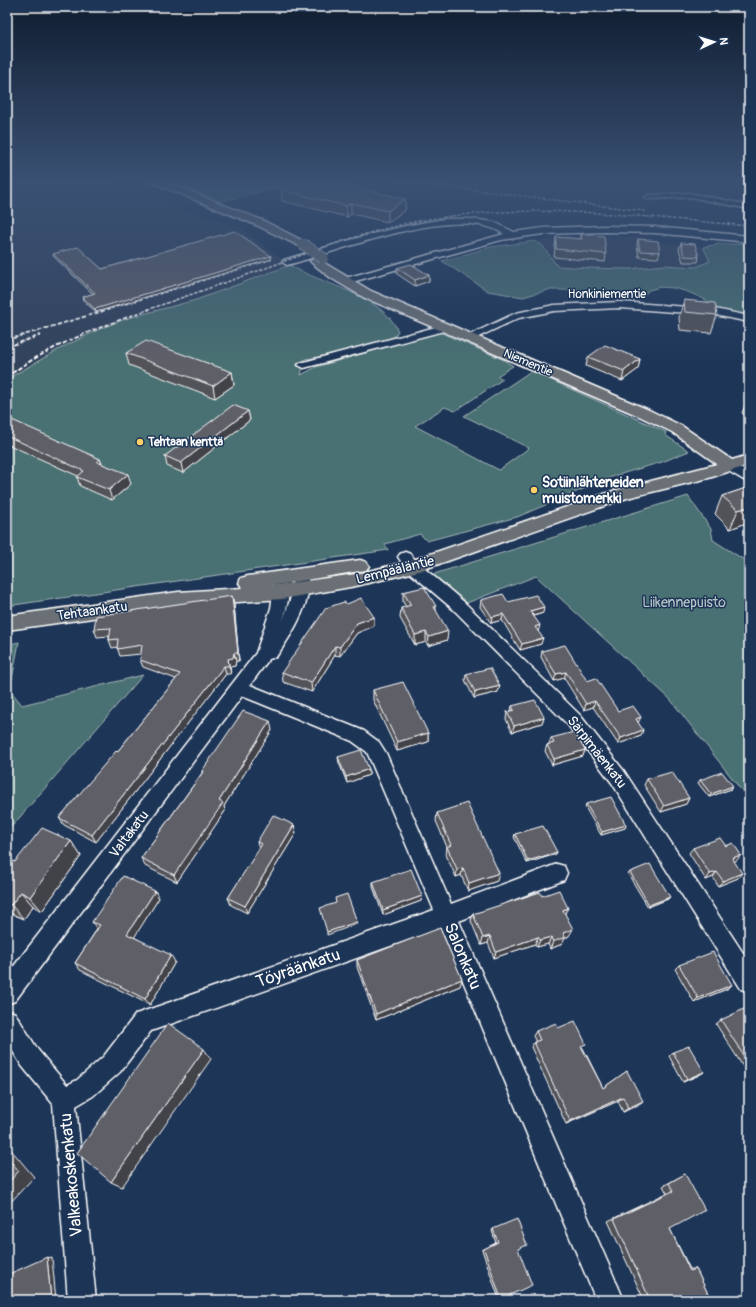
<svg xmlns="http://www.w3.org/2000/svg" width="756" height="1307" viewBox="0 0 756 1307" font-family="Pangolin,sans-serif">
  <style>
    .built { fill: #30425c }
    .green { fill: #4a6f72; stroke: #a4b7b8 }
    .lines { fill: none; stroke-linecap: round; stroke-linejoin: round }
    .minor-casing { stroke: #fff; stroke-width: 3 }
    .major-casing { stroke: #fff; stroke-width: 3 }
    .minor { fill: #1d3557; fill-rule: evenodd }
    .major { fill: #6a7074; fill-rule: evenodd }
    .rail-far1 { stroke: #fff; stroke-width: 1.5; stroke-dasharray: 3.5 1.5; stroke-linecap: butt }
    .rail { stroke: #fff; stroke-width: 2; stroke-dasharray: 4.5 2; stroke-linecap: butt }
    .major-bridge-casing { stroke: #fff; stroke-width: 12; stroke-linecap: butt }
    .major-bridge { stroke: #6a7074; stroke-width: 11 }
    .wall { fill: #515259; stroke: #fff }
    .shaded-wall { fill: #424249; stroke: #fff }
    .building { fill: #5e5f68; stroke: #fff }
    .poi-dot { fill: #ffd166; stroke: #1d3557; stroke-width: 1.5 }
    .labels { text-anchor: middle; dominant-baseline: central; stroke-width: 3; stroke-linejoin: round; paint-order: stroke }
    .far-street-label { font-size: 12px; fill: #fff; stroke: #1d3557 }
    .far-poi-label { font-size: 12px; font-weight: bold; fill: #fff; stroke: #1d3557; text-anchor: start }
    .poi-label { font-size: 14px; font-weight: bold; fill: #fff; stroke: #1d3557; text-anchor: start }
    .street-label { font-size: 14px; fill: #fff; stroke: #1d3557 }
    .park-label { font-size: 14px; fill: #b7c5c7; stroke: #1d3557 }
    .near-street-label { font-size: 17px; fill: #fff; stroke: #1d3557 }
  </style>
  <rect width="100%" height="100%" fill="#1d3557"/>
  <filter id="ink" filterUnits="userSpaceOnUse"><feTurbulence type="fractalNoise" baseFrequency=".025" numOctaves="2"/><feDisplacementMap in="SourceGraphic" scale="8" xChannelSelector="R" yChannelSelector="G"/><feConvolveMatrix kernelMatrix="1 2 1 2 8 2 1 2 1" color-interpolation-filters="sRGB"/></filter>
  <g filter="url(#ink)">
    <g class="built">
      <polygon points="7,180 110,180 180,209 239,227 290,265 196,300 128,318 104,327 63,347 7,379"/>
      <polygon points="592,236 637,237 674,244 703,247 710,261 696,267 664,265 629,269 587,268 557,266 542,245 535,241"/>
    </g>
    <g class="green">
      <polygon points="165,180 311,180 221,201"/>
      <polygon points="535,241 542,245 557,266 587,268 629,269 664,265 696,267 710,261 703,247 719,244 749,244 749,317 720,313 715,306 704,299 688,292 674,288 660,287 649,290 643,296 626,298 579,290 548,290 523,297 488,291 442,261 491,247"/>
      <path d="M290 265C320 284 383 295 398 331L394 337 320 357 305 359 301 375 316 367 439 332 504 360 513 366 497 376 503 379 455 411 445 407 415 426 499 470 529 448 464 416 531 371 666 432 665 435 689 451 662 462 614 476 517 517 427 541 420 534 385 544 388 550 7 606V379L63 347 104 327 128 318 196 300Z"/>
      <polygon points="688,496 711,529 713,540 749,563 749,800 670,699 536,576 459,606 424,577"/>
      <polygon points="19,642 10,690 22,705 143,675 7,832 7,645"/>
    </g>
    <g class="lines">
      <defs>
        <g id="minor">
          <polygon points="690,193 749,205 749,209 690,197 649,199 645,197 649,195"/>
          <path d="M445 219H471L494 222 514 232 543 228 606 226 655 227 749 236V242L655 233 606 232 543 234 501 240 345 284 340 281 342 279 504 234C457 202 339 252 287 265L282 262 284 260C337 244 389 227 445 219Z"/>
          <polygon points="620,302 715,309 749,316 749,322 715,315 620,308 554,311 519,318 474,339 466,339 465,337 516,313 554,305"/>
          <polygon points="447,324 452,327 451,329 304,368 298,365 300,363"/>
          <polygon points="730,462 749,473 749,483 725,469 724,466"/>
          <polygon points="405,552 410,554 418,563 464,602 580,715 624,771 749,962 749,992 741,989 612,783 568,725 454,610 408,571 398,557 400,554"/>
          <path d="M300 570 305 571C319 594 289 639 276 657L269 659 250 685 364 731 379 742 386 753 451 904 557 864 564 866 567 873 564 880 459 921 624 1300H596L441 928 151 1031 120 1072 93 1096 76 1106 96 1300H68L53 1104 22 1066 7 1042V1010L15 1013 38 1050 67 1085 77 1080 104 1056 136 1014 434 910 367 752 352 741 242 696 15 1001 7 1004V975L256 653 271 608 275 578 277 574 282 573 287 574C293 585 286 612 282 623L291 597 293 575 295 571Z"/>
        </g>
        <g id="major">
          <polygon points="147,180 162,180 264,221 309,244 307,246 299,246 256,225"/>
          <polygon points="316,258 371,291 649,410 682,426 732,460 749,455 749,465 709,478 627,498 419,571 356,586 282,599 178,606 7,630 7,616 178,592 243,588 239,583 241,578 248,576 360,560 366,562 369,566 366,570 270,586 356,574 410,561 616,490 717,464 672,432 639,416 363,297 331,278 312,263 310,261"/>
        </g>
      </defs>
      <use href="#minor" class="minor-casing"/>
      <use href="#major" class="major-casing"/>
      <use href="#minor" class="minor"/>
      <use href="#major" class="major"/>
      <g class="rail-far1">
        <polyline points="394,180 645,211"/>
        <polyline points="106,310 273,259"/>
        <path d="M147 310C183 297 219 285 255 272 313 251 370 229 430 219 536 202 644 217 749 226"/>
      </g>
      <g class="rail">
        <polyline points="7,340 110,309"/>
        <polyline points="7,347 41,335"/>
        <path d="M7 377C47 346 103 326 150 309"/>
      </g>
      <defs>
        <polyline id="major-bridge" points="303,244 323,258"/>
      </defs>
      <use href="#major-bridge" class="major-bridge-casing"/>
      <use href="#major-bridge" class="major-bridge"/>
    </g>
    <g class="wall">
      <polygon points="281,190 405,199 405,210 388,222 351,214 347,217 282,201"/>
      <polygon points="581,234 606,254 605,262 554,257 556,237 581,239"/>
      <polygon points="638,239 660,252 658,258 639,257 637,245"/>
      <polygon points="681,243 699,257 698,262 683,262 679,249"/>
      <polygon points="53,254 102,269 271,256 271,259 96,312 83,300 82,297 93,294 54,257"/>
      <polygon points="397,268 429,275 429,281 415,286 397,274"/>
      <polygon points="684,300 717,315 711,333 680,330 679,317"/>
      <polygon points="126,353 232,372 234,385 215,398 129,365"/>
      <polygon points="588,357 640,359 638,369 622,381 586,366"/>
      <polygon points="749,400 749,419 742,413 747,401"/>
      <polygon points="248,411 250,420 183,473 167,466 165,456"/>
      <polygon points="7,423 100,459 102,464 131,484 112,500 80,486 77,477 78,476 7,444"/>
      <polygon points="749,487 749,522 730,529 715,514 722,496"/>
      <polygon points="403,592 436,606 436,611 447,640 428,646 426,642 415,645 400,618 401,608 406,607 403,602"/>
      <polygon points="232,596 234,604 239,661 236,661 235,666 230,667 231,674 226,674 96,842 64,825 59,818 117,752 176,679 143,667 140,660 141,654 120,656 117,647 112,648 109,640 109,636 97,637 94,629"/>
      <polygon points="481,600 508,602 543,613 534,616 541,644 520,650 502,620 491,623 480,607"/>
      <polygon points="347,604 374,617 374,626 357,633 340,656 335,655 312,692 283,682 282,672"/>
      <polygon points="542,651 587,681 618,711 638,723 641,736 618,744 593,707 584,710 564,678 554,681 541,657"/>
      <polygon points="466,674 498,692 474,698 465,680"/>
      <polygon points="373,690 428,733 428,742 397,751 373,700"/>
      <polygon points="512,706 544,717 542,723 512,732 506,719 507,712 511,711"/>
      <polygon points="272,730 224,806 225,811 177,882 145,866 141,858 202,773 202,771"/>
      <polygon points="551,738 585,750 583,756 552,765 545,751 547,745 549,744"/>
      <polygon points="338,757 369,769 369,775 347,783 339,763"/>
      <polygon points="647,779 689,798 686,804 661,812 644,785"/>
      <polygon points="700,780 733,786 731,789 709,797 698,783"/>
      <polygon points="586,804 626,825 625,828 601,835 585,807"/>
      <polygon points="437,813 497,881 468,891 461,875 456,877 446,855 447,847 436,821"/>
      <polygon points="294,825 296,833 247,913 231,905 228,898 259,850 257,842"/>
      <polygon points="515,834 557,852 556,854 527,863 514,837"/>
      <polygon points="71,841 81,856 42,911 33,906 24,919 7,912 7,859 15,862"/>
      <polygon points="726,846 737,860 734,861 738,878 718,886 713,877 706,880 689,853 693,848"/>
      <polygon points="630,872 668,899 648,907 628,874"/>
      <polygon points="373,882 422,896 421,901 383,915 373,887"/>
      <polygon points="155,891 159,898 134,937 175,962 150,1005 80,970 75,963 97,929 92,922"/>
      <polygon points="542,896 565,914 569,936 565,938 562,944 550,949 548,944 537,947 535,944 494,958 488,943 481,945 471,921 473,914"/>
      <polygon points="749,931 749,944 744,936"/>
      <polygon points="357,960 460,986 376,1020 357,967"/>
      <polygon points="679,965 727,989 694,1002 675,969"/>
      <polygon points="749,1012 749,1076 716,1024 721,1020"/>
      <polygon points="558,1028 583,1048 603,1088 627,1071 638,1105 623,1112 618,1101 566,1124 531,1047 534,1042 536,1042 533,1036 536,1031"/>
      <polygon points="673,1052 704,1072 699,1075 683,1082 669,1056"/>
      <polygon points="685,1174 670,1229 690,1269 696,1269 711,1300 644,1300 608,1221 667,1193 663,1186"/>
      <polygon points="493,1229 518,1249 501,1299 499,1299 482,1250 496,1243 492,1231"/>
    </g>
    <g class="shaded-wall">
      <polygon points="405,199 405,210 388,222 388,211"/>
      <polygon points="351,203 351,214 347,217 346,206"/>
      <polygon points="271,256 271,259 96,312 95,309"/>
      <polygon points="429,275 429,281 415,286 415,280"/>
      <polygon points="640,359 638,369 622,381 624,371"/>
      <polygon points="232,372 234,385 215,398 213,386"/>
      <polygon points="248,411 250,420 183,473 181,463"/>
      <polygon points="100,459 103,469 97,462"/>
      <polygon points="128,474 131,484 112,500 109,490"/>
      <polygon points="749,507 749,522 730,529 738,510"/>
      <polygon points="232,596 234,604 239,661 238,653"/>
      <polygon points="544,607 543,613 529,617 530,611"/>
      <polygon points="503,614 502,620 491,623 492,617"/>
      <polygon points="374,617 374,626 357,633 340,656 340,647 357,623"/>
      <polygon points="540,625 538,632 535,627"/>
      <polygon points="448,631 447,640 428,646 429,637"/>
      <polygon points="426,632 426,642 415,645 415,635"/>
      <polygon points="543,638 541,644 520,650 522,644"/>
      <polygon points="335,646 335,655 312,692 311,683"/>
      <polygon points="234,653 236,661 235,666 230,667 231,674 228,659"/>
      <polygon points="224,666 226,674 96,842 92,835"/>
      <polygon points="566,672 564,678 554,681 556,674"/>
      <polygon points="500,686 498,692 474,698 475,692"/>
      <polygon points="595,701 593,707 584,710 586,704"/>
      <polygon points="544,717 542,723 512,732 514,726"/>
      <polygon points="641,717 638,723 636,719"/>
      <polygon points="270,721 272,730 224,806 225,811 177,882 174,875 219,801"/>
      <polygon points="643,730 641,736 618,744 621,738"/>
      <polygon points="428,733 428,742 397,751 397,742"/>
      <polygon points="585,750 583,756 552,765 554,759"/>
      <polygon points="369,769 369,775 347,783 346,777"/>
      <polygon points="733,786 731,789 709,797 711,794"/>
      <polygon points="689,798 686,804 661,812 664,806"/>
      <polygon points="294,825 296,833 247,913 245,906"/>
      <polygon points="626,825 625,828 601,835 602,832"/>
      <polygon points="71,841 81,856 42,911 30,897"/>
      <polygon points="557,852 556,854 527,863 528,861"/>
      <polygon points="741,855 737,860 728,864 732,858"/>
      <polygon points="463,868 461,875 456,877 457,869"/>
      <polygon points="717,872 713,877 706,880 710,874"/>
      <polygon points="499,873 497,881 468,891 469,883"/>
      <polygon points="742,873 738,878 718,886 723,881"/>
      <polygon points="155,891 159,898 132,941 127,934"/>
      <polygon points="21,892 33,906 24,919 11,905"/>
      <polygon points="422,896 421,901 383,915 383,910"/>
      <polygon points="670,897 668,899 648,907 649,905"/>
      <polygon points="568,908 564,915 563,910"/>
      <polygon points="357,922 357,924 327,935 327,932"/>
      <polygon points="573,929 569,936 565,938 562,944 550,949 553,942 563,933"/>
      <polygon points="490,936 488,943 481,945 483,938"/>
      <polygon points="538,937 535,944 494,958 496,952"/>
      <polygon points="551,937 548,944 537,947 540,940"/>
      <polygon points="171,955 175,962 150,1005 145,999"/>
      <polygon points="462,979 460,986 376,1020 376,1014"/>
      <polygon points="732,985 727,989 694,1002 698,998"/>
      <polygon points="204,1049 211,1059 122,1187 111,1182"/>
      <polygon points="704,1072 699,1075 683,1082 687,1079"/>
      <polygon points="623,1097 618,1101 566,1124 570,1121"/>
      <polygon points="643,1101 638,1105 623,1112 628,1108"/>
      <polygon points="7,1145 34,1177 7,1206"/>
      <polygon points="47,1257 52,1258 56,1300 51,1300"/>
    </g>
    <g class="building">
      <polygon points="298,180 327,180 405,199 388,211 351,203 346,206 281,190"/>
      <polygon points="235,231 271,256 95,309 82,297 95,293 53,254 78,247 102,269"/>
      <polygon points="581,234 604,236 606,254 556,249 556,237 582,239"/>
      <polygon points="638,239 658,241 660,252 640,251"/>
      <polygon points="681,243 695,244 699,257 684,256"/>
      <polygon points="411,264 429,275 415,280 397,268"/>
      <polygon points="684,300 715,303 717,315 685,312"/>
      <polygon points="146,341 232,372 213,386 126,353"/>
      <polygon points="605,345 640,359 624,371 588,357"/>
      <polygon points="233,405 248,411 181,463 165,456"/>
      <polygon points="12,420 100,459 97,462 128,474 109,490 77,477 84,471 7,436 7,423"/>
      <polygon points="749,487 749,507 738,510 722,496"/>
      <polygon points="424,587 436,606 434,607 448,631 429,637 426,632 415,635 401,608 411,605 403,592"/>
      <polygon points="503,594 508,602 536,595 544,607 530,611 540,625 535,627 543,638 522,644 503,614 492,617 481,600"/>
      <polygon points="232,596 238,653 234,653 233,658 228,659 229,666 224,666 92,835 59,818 116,751 117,752 180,674 140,660 142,645 117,649 118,639 109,640 111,628 94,629 96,616"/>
      <polygon points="361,598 374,617 357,623 340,647 335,646 311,683 282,672 326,608 344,602 347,604"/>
      <polygon points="565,645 587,681 596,678 618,711 633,706 641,717 636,719 643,730 621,738 595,701 586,704 566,672 556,674 542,651"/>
      <polygon points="490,668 500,686 475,692 466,674"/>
      <polygon points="403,682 428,733 397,742 373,690"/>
      <polygon points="535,700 544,717 514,726 507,712 514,710 512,706"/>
      <polygon points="243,711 270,721 219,801 223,803 174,875 141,858 203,772 202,771"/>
      <polygon points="574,732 585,750 554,759 547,745 554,743 551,738"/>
      <polygon points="361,750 369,769 346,777 338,757"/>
      <polygon points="672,772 689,798 664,806 647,779"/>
      <polygon points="722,772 733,786 711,794 700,780"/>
      <polygon points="611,797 626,825 602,832 586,804"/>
      <polygon points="467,803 499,873 469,883 463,868 457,869 447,847 451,845 437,813"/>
      <polygon points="273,815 294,825 245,906 228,898 262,844 257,842"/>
      <polygon points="543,826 557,852 528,861 515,834"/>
      <polygon points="42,828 71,841 30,897 21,892 11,905 7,903 7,859 15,862"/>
      <polygon points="720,838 726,846 733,843 741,855 732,858 742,873 723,881 717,872 710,874 693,848"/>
      <polygon points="650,864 670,897 649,905 630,872"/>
      <polygon points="411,869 422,896 383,910 373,882"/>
      <polygon points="123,876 155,891 127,934 171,955 145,999 75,963 100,925 92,922"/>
      <polygon points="559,890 568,908 563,910 573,929 563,933 565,937 553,942 551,937 540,940 538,937 496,952 490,936 483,938 473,914 540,892 542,896"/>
      <polygon points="347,894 357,922 327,932 320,908 336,903 335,898"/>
      <polygon points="440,928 462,979 376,1014 357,960"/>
      <polygon points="713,952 732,985 698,998 679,965"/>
      <polygon points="746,1008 749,1012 749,1064 721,1020"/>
      <polygon points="575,1021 586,1044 581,1046 603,1088 627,1071 643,1101 628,1108 623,1097 570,1121 534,1042 540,1040 536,1031 556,1023 558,1028"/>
      <polygon points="168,1023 204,1049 111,1182 77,1153"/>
      <polygon points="689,1046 704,1072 687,1079 673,1052"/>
      <polygon points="7,1157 19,1171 7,1184"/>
      <polygon points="685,1174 705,1210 670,1229 690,1271 696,1269 711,1300 650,1300 614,1219 673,1191 669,1183"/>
      <polygon points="517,1219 527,1245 518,1249 532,1285 501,1299 484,1249 498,1242 493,1229"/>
      <polygon points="47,1257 51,1300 7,1300 7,1275"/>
    </g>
  </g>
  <linearGradient id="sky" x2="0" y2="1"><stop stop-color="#101d30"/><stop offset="0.5" stop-color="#3a5174"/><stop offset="1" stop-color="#3a5174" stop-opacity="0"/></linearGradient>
  <rect width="756" height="363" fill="url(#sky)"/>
  <g class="poi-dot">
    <circle cx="140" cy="442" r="4"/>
    <circle cx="534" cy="490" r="4"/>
  </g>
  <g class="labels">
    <g class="far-street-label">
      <text x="607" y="294">Honkiniementie</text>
      <text transform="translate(528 363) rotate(23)">Niementie</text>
    </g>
    <g class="far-poi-label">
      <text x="148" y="442">Tehtaan kenttä</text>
    </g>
    <g class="poi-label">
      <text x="542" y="482">Sotiinlähteneiden<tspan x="542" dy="16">muistomerkki</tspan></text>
    </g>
    <g class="street-label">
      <text transform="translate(395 570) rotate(-14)">Lempääläntie</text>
      <text transform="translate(92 611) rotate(-8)">Tehtaankatu</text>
      <text transform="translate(597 752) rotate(52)">Särpimäenkatu</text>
      <text transform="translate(129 834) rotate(-53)">Valtakatu</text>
    </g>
    <g class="park-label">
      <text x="684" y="602">Liikennepuisto</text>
    </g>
    <g class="near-street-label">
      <text transform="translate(463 956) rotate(67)">Salonkatu</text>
      <text transform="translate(298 968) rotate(-19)">Töyräänkatu</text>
      <text transform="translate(71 1175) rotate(-95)">Valkeakoskenkatu</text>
    </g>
  </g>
  <rect width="756" height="1307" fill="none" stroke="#1d3557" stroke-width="24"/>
  <rect x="12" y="12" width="732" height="1283" fill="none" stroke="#fff" stroke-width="1.5" filter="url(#ink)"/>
  <g transform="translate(714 42) rotate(86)" stroke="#1d3557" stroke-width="3" paint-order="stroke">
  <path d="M0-3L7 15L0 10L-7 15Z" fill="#ffffff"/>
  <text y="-6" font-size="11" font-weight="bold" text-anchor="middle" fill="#ffffff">N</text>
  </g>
</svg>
